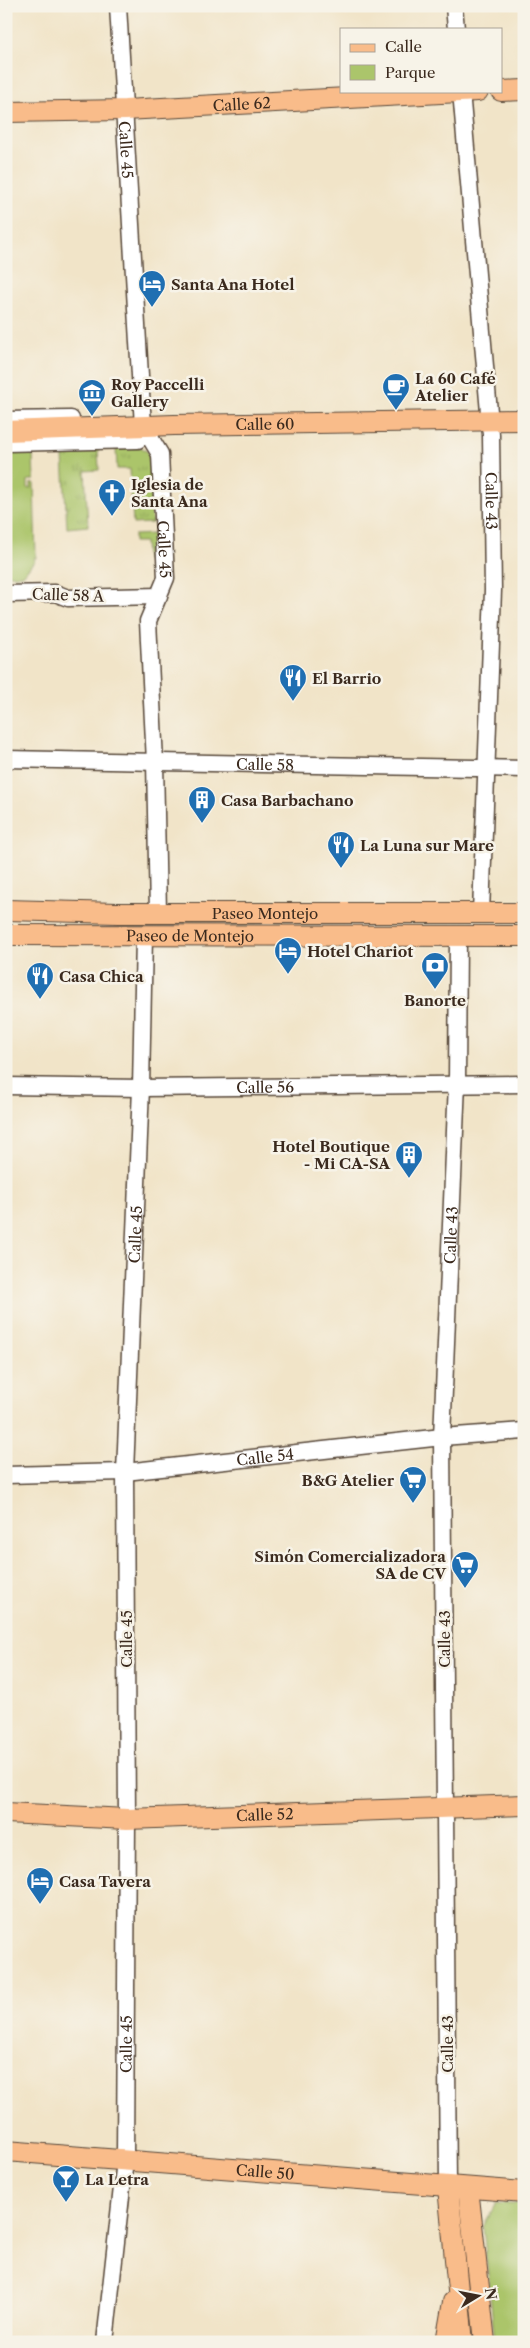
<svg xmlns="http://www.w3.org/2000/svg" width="530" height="2348" viewBox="0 0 530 2348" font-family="'Libre Caslon Text',serif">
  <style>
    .grass { fill: url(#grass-tufts); stroke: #737844 }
    .green { fill: #abc56b; stroke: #737844 }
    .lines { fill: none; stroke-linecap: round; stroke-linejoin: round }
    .minor-casing { stroke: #564638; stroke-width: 19 }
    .major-casing { stroke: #564638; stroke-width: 22 }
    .minor { stroke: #fff; stroke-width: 16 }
    .major { stroke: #f9bc8a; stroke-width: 20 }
    .labels { text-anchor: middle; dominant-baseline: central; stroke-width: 5; stroke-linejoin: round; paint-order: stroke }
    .street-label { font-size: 15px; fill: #3b2a1e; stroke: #f7f3e8 }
    .poi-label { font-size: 15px; font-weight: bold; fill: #3b2a1e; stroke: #f7f3e8; text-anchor: start }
  </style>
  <defs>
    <pattern id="grass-tufts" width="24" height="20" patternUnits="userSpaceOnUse" patternTransform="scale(1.25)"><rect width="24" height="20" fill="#abc56b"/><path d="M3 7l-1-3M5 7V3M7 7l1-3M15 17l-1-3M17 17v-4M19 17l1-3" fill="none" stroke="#94a95c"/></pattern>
  </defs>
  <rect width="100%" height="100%" fill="#f7f3e8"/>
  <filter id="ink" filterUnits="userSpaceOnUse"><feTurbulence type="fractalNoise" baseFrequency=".02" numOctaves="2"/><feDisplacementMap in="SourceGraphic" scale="10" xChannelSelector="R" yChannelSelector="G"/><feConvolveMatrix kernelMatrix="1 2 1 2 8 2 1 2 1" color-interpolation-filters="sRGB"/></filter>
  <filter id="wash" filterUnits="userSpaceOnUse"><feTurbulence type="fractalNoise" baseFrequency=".0096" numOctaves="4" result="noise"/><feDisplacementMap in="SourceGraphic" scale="20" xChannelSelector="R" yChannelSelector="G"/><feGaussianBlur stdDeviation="1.12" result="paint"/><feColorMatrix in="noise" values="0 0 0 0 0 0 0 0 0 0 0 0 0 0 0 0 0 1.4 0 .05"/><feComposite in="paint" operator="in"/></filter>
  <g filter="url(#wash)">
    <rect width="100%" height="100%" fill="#f1e4c8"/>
    <g class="grass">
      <polygon points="141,447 149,453 152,523 133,524 130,469 117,469 116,448"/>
      <polygon points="98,448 99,470 85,471 88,526 67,528 63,456 70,449"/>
      <polygon points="153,534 154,560 146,560 145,542 134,542 134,535"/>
    </g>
    <g class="green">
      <polygon points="26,449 33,456 34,480 28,480 28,489 31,488 31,483 34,483 36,558 33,558 35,560 23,575 6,575 6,450"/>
      <polygon points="496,2203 524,2205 524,2342 495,2342 483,2227"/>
    </g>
  </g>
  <g filter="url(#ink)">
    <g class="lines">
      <defs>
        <g id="minor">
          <path id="s1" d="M118 6 143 426 160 454 166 578 148 621 155 762 158 913"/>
          <polyline points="454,6 456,29"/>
          <path id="s2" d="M461 91 491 435 493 590 481 913"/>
          <polyline points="6,420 71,419"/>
          <polyline points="6,443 138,440"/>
          <polyline points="6,594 55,593 68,598 159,596"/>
          <path id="s3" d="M6 759 524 769"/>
          <path id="s4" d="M6 1086 141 1088 524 1084"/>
          <path id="s5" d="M6 1475 125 1472 442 1437 524 1431"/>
          <path id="s6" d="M448 2187 442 1437 457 1083 458 936"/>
          <path id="s7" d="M105 2342 125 2160 127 1819 125 1472 141 1088 144 936"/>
        </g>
        <g id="major">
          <polyline points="501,91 524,90"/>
          <path id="s8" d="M6 112 125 110 478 91"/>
          <path id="s9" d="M6 431 174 425 524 420"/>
          <path id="s10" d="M6 910 118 913H524"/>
          <path id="s11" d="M6 935 524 936"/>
          <path id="s12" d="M6 1813 127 1819 524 1805"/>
          <path id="s13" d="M6 2151 524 2192"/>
          <polyline points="448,2187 463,2342"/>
          <polyline points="468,2188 485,2342"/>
          <polyline points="446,2342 453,2302"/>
        </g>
      </defs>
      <use href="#minor" class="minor-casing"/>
      <use href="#major" class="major-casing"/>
      <use href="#minor" class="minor"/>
      <use href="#major" class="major"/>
    </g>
  </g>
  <defs>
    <symbol id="hotel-pin" viewBox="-11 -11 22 30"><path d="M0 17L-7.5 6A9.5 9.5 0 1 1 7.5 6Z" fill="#1f6fb2" stroke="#f7f3e8"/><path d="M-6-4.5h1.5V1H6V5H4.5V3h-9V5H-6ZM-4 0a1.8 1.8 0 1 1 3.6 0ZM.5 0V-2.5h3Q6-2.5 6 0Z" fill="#fff"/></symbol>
    <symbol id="cafe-pin" viewBox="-11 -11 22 30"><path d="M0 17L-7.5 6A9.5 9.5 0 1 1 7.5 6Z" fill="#1f6fb2" stroke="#f7f3e8"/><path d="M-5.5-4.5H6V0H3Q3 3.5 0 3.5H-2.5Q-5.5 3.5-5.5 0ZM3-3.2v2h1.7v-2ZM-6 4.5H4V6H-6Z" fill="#fff"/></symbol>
    <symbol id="museum-pin" viewBox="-11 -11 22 30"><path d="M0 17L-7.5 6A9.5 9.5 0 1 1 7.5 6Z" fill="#1f6fb2" stroke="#f7f3e8"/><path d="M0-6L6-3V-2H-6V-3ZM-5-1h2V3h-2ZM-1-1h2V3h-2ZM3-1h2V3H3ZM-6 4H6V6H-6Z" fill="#fff"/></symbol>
    <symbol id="church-pin" viewBox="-11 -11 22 30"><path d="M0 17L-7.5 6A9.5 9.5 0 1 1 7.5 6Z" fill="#1f6fb2" stroke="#f7f3e8"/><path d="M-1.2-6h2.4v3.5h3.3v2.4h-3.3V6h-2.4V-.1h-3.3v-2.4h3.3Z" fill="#fff"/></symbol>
    <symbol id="restaurant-pin" viewBox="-11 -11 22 30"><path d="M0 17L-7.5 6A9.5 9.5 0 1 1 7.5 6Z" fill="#1f6fb2" stroke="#f7f3e8"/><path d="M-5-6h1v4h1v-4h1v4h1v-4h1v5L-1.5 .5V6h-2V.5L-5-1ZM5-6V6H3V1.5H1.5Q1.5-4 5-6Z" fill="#fff"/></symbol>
    <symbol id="building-pin" viewBox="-11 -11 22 30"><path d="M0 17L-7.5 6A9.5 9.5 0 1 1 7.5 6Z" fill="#1f6fb2" stroke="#f7f3e8"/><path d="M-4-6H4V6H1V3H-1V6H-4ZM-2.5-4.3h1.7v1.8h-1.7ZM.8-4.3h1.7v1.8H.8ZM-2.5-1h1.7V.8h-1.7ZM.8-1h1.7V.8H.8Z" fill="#fff"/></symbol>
    <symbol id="bank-pin" viewBox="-11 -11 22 30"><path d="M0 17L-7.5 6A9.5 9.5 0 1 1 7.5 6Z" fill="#1f6fb2" stroke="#f7f3e8"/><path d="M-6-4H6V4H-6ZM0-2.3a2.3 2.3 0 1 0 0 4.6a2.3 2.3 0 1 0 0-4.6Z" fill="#fff"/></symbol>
    <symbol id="supermarket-pin" viewBox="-11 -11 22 30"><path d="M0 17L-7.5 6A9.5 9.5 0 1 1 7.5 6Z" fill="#1f6fb2" stroke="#f7f3e8"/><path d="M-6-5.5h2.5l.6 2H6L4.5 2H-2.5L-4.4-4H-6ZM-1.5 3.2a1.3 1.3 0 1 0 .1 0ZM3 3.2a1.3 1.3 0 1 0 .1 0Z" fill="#fff"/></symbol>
    <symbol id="bar-pin" viewBox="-11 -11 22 30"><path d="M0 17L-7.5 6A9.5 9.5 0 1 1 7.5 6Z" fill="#1f6fb2" stroke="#f7f3e8"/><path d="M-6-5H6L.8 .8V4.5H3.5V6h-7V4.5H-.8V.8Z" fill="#fff"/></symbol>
  </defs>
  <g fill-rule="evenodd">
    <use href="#hotel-pin" x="136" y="268" width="32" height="43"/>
    <use href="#cafe-pin" x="380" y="371" width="32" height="43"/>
    <use href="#museum-pin" x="76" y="377" width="32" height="43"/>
    <use href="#church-pin" x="96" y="477" width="32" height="43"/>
    <use href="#restaurant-pin" x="277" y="662" width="32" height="43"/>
    <use href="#building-pin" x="186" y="784" width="32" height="43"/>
    <use href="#restaurant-pin" x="325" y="829" width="32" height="43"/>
    <use href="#hotel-pin" x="272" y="935" width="32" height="43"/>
    <use href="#bank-pin" x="419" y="950" width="32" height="43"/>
    <use href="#restaurant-pin" x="24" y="960" width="32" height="43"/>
    <use href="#building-pin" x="393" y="1139" width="32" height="43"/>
    <use href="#supermarket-pin" x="397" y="1464" width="32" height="43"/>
    <use href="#supermarket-pin" x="449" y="1549" width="32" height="43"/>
    <use href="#hotel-pin" x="24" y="1865" width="32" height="43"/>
    <use href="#bar-pin" x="50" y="2163" width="32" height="43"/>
  </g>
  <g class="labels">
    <g class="street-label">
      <text stroke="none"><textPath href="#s8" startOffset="236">Calle 62</textPath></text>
      <text stroke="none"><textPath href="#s1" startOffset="144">Calle 45</textPath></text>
      <text stroke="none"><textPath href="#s9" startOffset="259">Calle 60</textPath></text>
      <text stroke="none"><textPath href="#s2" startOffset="411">Calle 43</textPath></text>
      <text stroke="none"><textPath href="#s1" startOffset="549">Calle 45</textPath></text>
      <text transform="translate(68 595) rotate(2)">Calle 58 A</text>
      <text stroke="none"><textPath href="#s3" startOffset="259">Calle 58</textPath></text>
      <text stroke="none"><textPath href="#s10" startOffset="259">Paseo Montejo</textPath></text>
      <text stroke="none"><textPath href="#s11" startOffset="184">Paseo de Montejo</textPath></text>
      <text stroke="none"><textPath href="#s4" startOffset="259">Calle 56</textPath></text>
      <text stroke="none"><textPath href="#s7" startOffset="1109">Calle 45</textPath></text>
      <text stroke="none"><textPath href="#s6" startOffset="952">Calle 43</textPath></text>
      <text stroke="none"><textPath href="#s5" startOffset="260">Calle 54</textPath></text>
      <text transform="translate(126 1639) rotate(-90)">Calle 45</text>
      <text transform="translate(444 1639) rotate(-90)">Calle 43</text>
      <text stroke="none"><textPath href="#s12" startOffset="259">Calle 52</textPath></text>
      <text stroke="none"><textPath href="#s7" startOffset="299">Calle 45</textPath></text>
      <text transform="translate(447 2044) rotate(-90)">Calle 43</text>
      <text stroke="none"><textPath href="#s13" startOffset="260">Calle 50</textPath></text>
    </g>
    <g class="poi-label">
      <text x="171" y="284">Santa Ana Hotel</text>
      <text x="415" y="378">La 60 Café<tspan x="415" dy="17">Atelier</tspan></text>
      <text x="111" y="384">Roy Paccelli<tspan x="111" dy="17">Gallery</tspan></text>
      <text x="131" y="484">Iglesia de<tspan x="131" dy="17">Santa Ana</tspan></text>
      <text x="312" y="678">El Barrio</text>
      <text x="221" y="800">Casa Barbachano</text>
      <text x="360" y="845">La Luna sur Mare</text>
      <text x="307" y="951">Hotel Chariot</text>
      <text x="59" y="976">Casa Chica</text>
      <text x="435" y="1000" text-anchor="middle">Banorte</text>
      <text x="390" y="1146" text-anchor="end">Hotel Boutique<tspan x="390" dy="17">- Mi CA-SA</tspan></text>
      <text x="394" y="1480" text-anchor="end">B&amp;G Atelier</text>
      <text x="446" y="1556" text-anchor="end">Simón Comercializadora<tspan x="446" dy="17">SA de CV</tspan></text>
      <text x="59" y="1881">Casa Tavera</text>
      <text x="85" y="2179">La Letra</text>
    </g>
  </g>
  <rect width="530" height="2348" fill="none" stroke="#f7f3e8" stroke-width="25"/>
  <rect x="340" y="28" width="162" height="65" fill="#f7f3e8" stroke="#aca397"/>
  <rect x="350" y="44" width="25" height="8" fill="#f9bc8a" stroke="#aca397"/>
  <text x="385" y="52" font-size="15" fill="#3b2a1e">Calle</text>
  <rect x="350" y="65" width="25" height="15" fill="#abc56b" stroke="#aca397"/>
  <text x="385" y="78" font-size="15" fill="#3b2a1e">Parque</text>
  <g transform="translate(478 2296) rotate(80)" stroke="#f7f3e8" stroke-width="4" paint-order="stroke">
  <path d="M0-4L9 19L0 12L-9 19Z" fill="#3b2a1e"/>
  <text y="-8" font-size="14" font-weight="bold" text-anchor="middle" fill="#3b2a1e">N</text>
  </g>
</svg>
